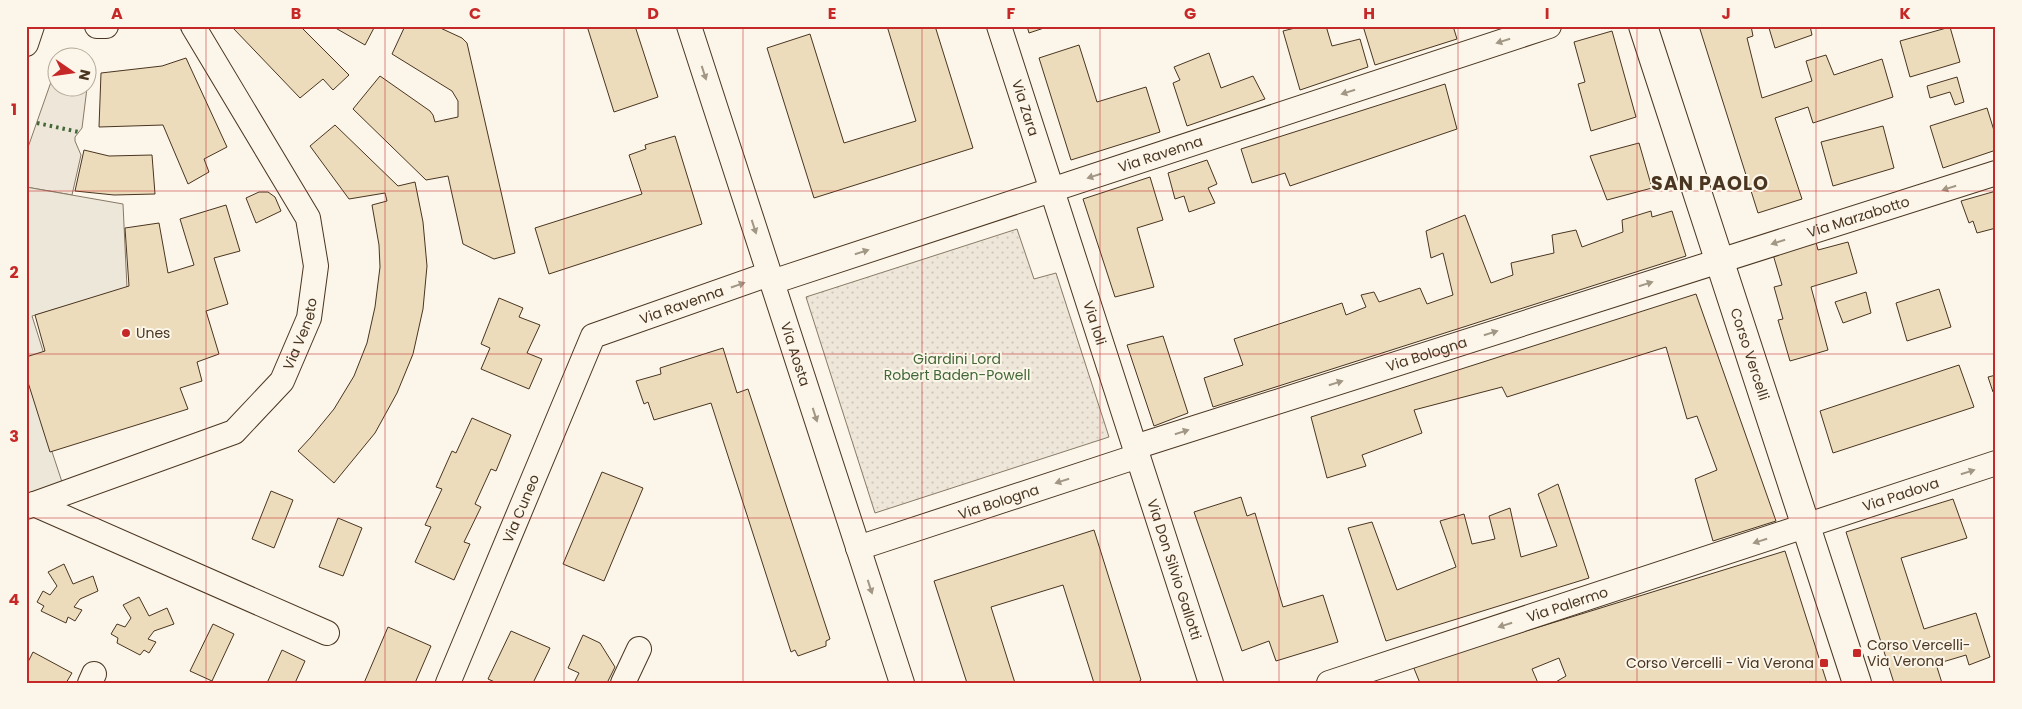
<svg xmlns="http://www.w3.org/2000/svg" width="2022" height="709" viewBox="0 0 2022 709" font-family="Poppins,sans-serif">
  <style>
    .grass { fill: #ede6d9; stroke: #887966 }
    .park { fill: url(#park-dots); stroke: #887966 }
    .parking { fill: #ede7d9; stroke: #887966 }
    .building { fill: #ecdcbc; stroke: #4a3520 }
    .lines { fill: none; stroke-linecap: round; stroke-linejoin: round }
    .street-casing { stroke: #4a3520; stroke-width: 26 }
    .secondary-casing { stroke: #4a3520; stroke-width: 30 }
    .street { stroke: #fbf6e9; stroke-width: 24 }
    .secondary { stroke: #fbf6e9; stroke-width: 28 }
    .hedge { stroke: #436837; stroke-width: 4; stroke-dasharray: 2.5 4; stroke-linecap: butt }
    .oneway { fill: #a29684 }
    .grid { fill: none; stroke: #c62828; stroke-width: 1; stroke-opacity: 0.55 }
    .poi-dot { fill: #c62828; stroke: #fbf6e9; stroke-width: 2 }
    .labels { text-anchor: middle; dominant-baseline: central; stroke-width: 4; stroke-linejoin: round; paint-order: stroke }
    .street-label { font-size: 14px; fill: #4a3520; stroke: #fbf6e9 }
    .poi-label { font-size: 14px; fill: #4a3520; stroke: #fbf6e9; text-anchor: start }
    .park-label { font-size: 14px; fill: #436837; stroke: #fbf6e9 }
    .district-label { font-size: 19px; font-weight: bold; letter-spacing: 1px; fill: #4a3520; stroke: #fbf6e9 }
    .neatline { fill: none; stroke: #c62828; stroke-width: 2 }
    .grid-label { font-size: 16px; text-anchor: middle; font-weight: bold; fill: #c62828 }
  </style>
  <defs>
    <pattern id="park-dots" width="8" height="8" patternUnits="userSpaceOnUse" patternTransform="scale(1.25)"><rect width="8" height="8" fill="#ede6d9"/><path d="M2 2h.1M6 6h.1" fill="none" stroke="#cdc6ba" stroke-width="1.8" stroke-linecap="round"/></pattern>
  </defs>
  <rect width="100%" height="100%" fill="#fbf6e9"/>
  <polygon class="grass" points="58,62 58,88 87,88 82,128 75,137 75,141 81,155 72,195 26,187 26,153"/>
  <polygon class="park" points="1017,229 1034,279 1056,273 1109,437 875,513 806,297"/>
  <g class="parking">
    <polygon points="26,187 123,204 127,288 32,316 44,354 26,362"/>
    <polygon points="26,373 63,485 26,498"/>
  </g>
  <g class="building">
    <polygon points="235,26 303,26 302,28 349,75 333,90 323,79 300,98 233,28"/>
    <polygon points="332,26 375,26 365,45"/>
    <polygon points="405,26 436,26 462,38 467,43 515,253 494,259 463,244 448,176 426,180 353,109 380,76 430,111 433,115 435,122 458,117 458,101 452,91 392,54"/>
    <polygon points="587,26 635,26 658,97 614,112"/>
    <polygon points="887,26 935,26 973,148 814,198 767,48 810,34 844,143 916,121"/>
    <polygon points="1027,26 1050,26 1029,33"/>
    <polygon points="1303,26 1326,26 1332,46 1360,39 1368,67 1300,90 1283,31"/>
    <polygon points="1363,26 1453,26 1457,39 1375,65"/>
    <polygon points="1699,26 1751,26 1753,36 1747,38 1762,98 1812,81 1806,61 1826,55 1834,75 1882,59 1893,97 1813,123 1808,107 1775,118 1802,199 1758,213"/>
    <polygon points="1776,26 1810,26 1812,35 1775,48 1769,28"/>
    <polygon points="1950,27 1960,62 1910,77 1900,41"/>
    <polygon points="1612,31 1636,117 1591,131 1578,84 1585,82 1574,42"/>
    <polygon points="1079,45 1097,102 1146,87 1160,132 1071,160 1039,58"/>
    <polygon points="1209,53 1221,88 1253,76 1265,99 1187,126 1173,83 1180,80 1174,67"/>
    <polygon points="186,58 227,147 204,159 209,172 188,184 163,125 99,127 101,73 162,66"/>
    <polygon points="1957,77 1964,102 1955,105 1950,92 1930,98 1927,86"/>
    <polygon points="1445,84 1457,129 1290,186 1285,173 1252,183 1241,149"/>
    <polygon points="1987,108 1996,137 1996,150 1943,168 1930,126"/>
    <polygon points="335,125 398,186 415,182 423,222 427,266 423,309 413,354 397,393 375,433 334,483 298,451 311,437 334,409 354,376 367,343 375,307 380,267 379,245 372,205 387,201 385,193 349,199 310,146"/>
    <polygon points="1883,126 1894,168 1833,186 1821,142"/>
    <polygon points="675,136 702,224 549,274 535,228 642,194 629,155 646,149 645,145"/>
    <polygon points="1639,143 1652,188 1607,200 1590,156"/>
    <polygon points="84,150 109,156 152,155 155,194 114,195 75,191"/>
    <polygon points="1207,160 1217,184 1208,188 1215,203 1189,212 1184,196 1175,199 1168,173"/>
    <polygon points="1150,177 1163,220 1137,228 1154,287 1115,297 1083,199"/>
    <polygon points="1996,191 1996,228 1977,233 1973,221 1969,223 1961,201"/>
    <polygon points="259,192 268,192 275,197 281,211 256,223 246,198"/>
    <polygon points="226,205 240,251 214,258 228,304 206,311 219,354 197,362 202,381 180,388 188,409 50,452 26,376 26,357 45,351 35,315 129,286 125,228 159,223 168,273 194,265 180,219"/>
    <polygon points="1651,211 1652,217 1672,211 1686,256 1213,407 1204,378 1243,365 1234,339 1342,303 1346,315 1366,307 1361,295 1374,292 1379,302 1420,288 1427,304 1453,295 1443,253 1431,258 1426,231 1465,215 1491,283 1513,275 1511,263 1554,253 1552,235 1576,230 1582,247 1623,232 1622,220"/>
    <polygon points="1815,239 1818,250 1848,242 1857,273 1811,287 1828,350 1790,361 1778,320 1783,319 1774,287 1782,285 1772,251"/>
    <polygon points="1939,289 1951,327 1907,341 1896,303"/>
    <polygon points="1866,292 1871,313 1843,323 1835,302"/>
    <polygon points="1696,294 1776,521 1713,541 1695,479 1717,470 1697,416 1687,419 1666,347 1507,397 1502,387 1414,410 1422,433 1362,455 1366,466 1327,478 1311,417"/>
    <polygon points="499,298 523,308 519,317 540,325 527,353 542,359 529,389 481,369 490,348 481,344"/>
    <polygon points="1163,336 1188,413 1154,426 1127,345"/>
    <polygon points="723,348 737,393 748,389 830,639 826,641 826,646 798,656 795,650 791,652 711,403 654,420 648,402 644,404 636,381 661,374 660,368"/>
    <polygon points="1959,365 1974,407 1833,453 1820,411"/>
    <polygon points="1996,375 1996,391 1993,392 1988,377"/>
    <polygon points="472,418 511,435 496,471 491,469 475,504 481,507 464,542 470,544 454,580 415,562 431,527 425,525 442,489 436,487 452,451 456,453"/>
    <polygon points="602,472 643,488 604,581 563,564"/>
    <polygon points="1558,484 1589,578 1386,641 1348,528 1372,522 1397,590 1456,567 1440,521 1464,514 1472,544 1495,539 1489,516 1510,508 1521,557 1557,546 1538,494"/>
    <polygon points="271,491 293,500 274,548 252,539"/>
    <polygon points="1241,497 1247,516 1255,513 1283,607 1323,595 1338,642 1276,661 1269,641 1242,651 1194,512"/>
    <polygon points="1953,499 1967,538 1901,558 1924,629 1976,613 1990,657 1969,665 1966,655 1936,664 1942,683 1894,683 1846,532"/>
    <polygon points="338,518 362,528 343,576 319,567"/>
    <polygon points="1094,530 1141,680 1137,683 1094,683 1063,585 991,607 1015,683 967,683 934,581"/>
    <polygon points="1785,551 1827,683 1554,683 1566,676 1559,658 1532,669 1538,683 1420,683 1413,666"/>
    <polygon points="64,564 73,584 93,576 98,591 80,599 74,607 82,610 75,621 68,617 66,623 41,611 44,606 37,602 43,591 50,595 57,586 48,572"/>
    <polygon points="139,597 149,616 167,608 174,624 154,631 148,639 156,642 149,653 144,650 140,655 117,643 118,638 111,634 117,624 125,627 131,618 123,605"/>
    <polygon points="213,624 234,634 212,681 190,671"/>
    <polygon points="388,627 431,646 415,683 364,683"/>
    <polygon points="511,631 550,648 533,683 497,683 488,679"/>
    <polygon points="583,635 600,643 615,667 607,683 574,683 579,673 568,668"/>
    <polygon points="282,650 305,661 295,683 267,683"/>
    <polygon points="33,652 72,673 66,683 26,683 26,666"/>
  </g>
  <g class="lines">
    <defs>
      <g id="street">
        <polyline points="97,26 106,26"/>
        <path id="s1" d="M689 26 902 683"/>
        <path id="s2" d="M999 26 1211 683"/>
        <polyline points="26,44 32,26"/>
        <path id="s3" d="M772 282 1549 26"/>
        <path id="s4" d="M1135 447 1996 173"/>
        <polyline points="34,504 327,633"/>
        <path id="s5" d="M26 507 234 432 282 381 309 318 316 266 308 218 193 26"/>
        <path id="s6" d="M858 548 1138 456"/>
        <polyline points="90,683 94,674"/>
        <path id="s7" d="M448 683 593 336 769 274"/>
        <polyline points="623,683 639,649"/>
        <path id="s8" d="M1329 683 1996 463"/>
      </g>
      <g id="secondary">
        <path id="s9" d="M1643 26 1857 683"/>
      </g>
    </defs>
    <use href="#street" class="street-casing"/>
    <use href="#secondary" class="secondary-casing"/>
    <use href="#street" class="street"/>
    <use href="#secondary" class="secondary"/>
    <polyline class="hedge" points="37,123 79,132"/>
  </g>
  <defs><path id="oneway-solid" d="M-6-.8H1V-3.2L6.5 0L1 3.2V.8H-6Z" transform="scale(1.25)"/></defs>
  <g class="oneway">
    <use href="#oneway-solid" transform="translate(1503 41) rotate(162)"/>
    <use href="#oneway-solid" transform="translate(704 73) rotate(72)"/>
    <use href="#oneway-solid" transform="translate(1348 92) rotate(162)"/>
    <use href="#oneway-solid" transform="translate(1094 176) rotate(162)"/>
    <use href="#oneway-solid" transform="translate(1949 188) rotate(163)"/>
    <use href="#oneway-solid" transform="translate(754 227) rotate(72)"/>
    <use href="#oneway-solid" transform="translate(1778 242) rotate(163)"/>
    <use href="#oneway-solid" transform="translate(862 252) rotate(-18)"/>
    <use href="#oneway-solid" transform="translate(1646 284) rotate(-18)"/>
    <use href="#oneway-solid" transform="translate(738 285) rotate(-19)"/>
    <use href="#oneway-solid" transform="translate(1491 333) rotate(-18)"/>
    <use href="#oneway-solid" transform="translate(1336 383) rotate(-18)"/>
    <use href="#oneway-solid" transform="translate(815 415) rotate(72)"/>
    <use href="#oneway-solid" transform="translate(1182 432) rotate(-18)"/>
    <use href="#oneway-solid" transform="translate(1968 472) rotate(-18)"/>
    <use href="#oneway-solid" transform="translate(1062 481) rotate(162)"/>
    <use href="#oneway-solid" transform="translate(1760 541) rotate(162)"/>
    <use href="#oneway-solid" transform="translate(870 587) rotate(72)"/>
    <use href="#oneway-solid" transform="translate(1505 625) rotate(162)"/>
  </g>
  <path class="grid" d="M206 26V683M385 26V683M564 26V683M743 26V683M922 26V683M1100 26V683M1279 26V683M1458 26V683M1637 26V683M1816 26V683M26 191H1996M26 354H1996M26 518H1996"/>
  <g class="poi-dot">
    <circle cx="126" cy="333" r="5"/>
    <rect x="1852" y="648" width="10" height="10" rx="2.5"/>
    <rect x="1819" y="658" width="10" height="10" rx="2.5"/>
  </g>
  <g class="labels">
    <g class="street-label">
      <text stroke="none"><textPath href="#s2" startOffset="86">Via Zara</textPath></text>
      <text stroke="none"><textPath href="#s3" startOffset="409">Via Ravenna</textPath></text>
      <text stroke="none"><textPath href="#s4" startOffset="759">Via Marzabotto</textPath></text>
      <text stroke="none"><textPath href="#s7" startOffset="470">Via Ravenna</textPath></text>
      <text stroke="none"><textPath href="#s2" startOffset="312">Via Ioli</textPath></text>
      <text stroke="none"><textPath href="#s5" startOffset="342">Via Veneto</textPath></text>
      <text stroke="none"><textPath href="#s4" startOffset="306">Via Bologna</textPath></text>
      <text stroke="none"><textPath href="#s9" startOffset="345">Corso Vercelli</textPath></text>
      <text stroke="none"><textPath href="#s1" startOffset="345">Via Aosta</textPath></text>
      <text stroke="none"><textPath href="#s8" startOffset="602">Via Padova</textPath></text>
      <text stroke="none"><textPath href="#s6" startOffset="148">Via Bologna</textPath></text>
      <text stroke="none"><textPath href="#s7" startOffset="189">Via Cuneo</textPath></text>
      <text stroke="none"><textPath href="#s2" startOffset="571">Via Don Silvio Gallotti</textPath></text>
      <text stroke="none"><textPath href="#s8" startOffset="251">Via Palermo</textPath></text>
    </g>
    <g class="poi-label">
      <text x="136" y="333">Unes</text>
      <text x="1867" y="645">Corso Vercelli-<tspan x="1867" dy="16">Via Verona</tspan></text>
      <text x="1814" y="663" text-anchor="end">Corso Vercelli - Via Verona</text>
    </g>
    <g class="park-label">
      <text x="957" y="359">Giardini Lord<tspan x="957" dy="16">Robert Baden-Powell</tspan></text>
    </g>
    <g class="district-label">
      <text x="1710" y="183">SAN PAOLO</text>
    </g>
  </g>
  <rect width="2022" height="709" fill="none" stroke="#fbf6e9" stroke-width="55"/>
  <g transform="translate(72 72) rotate(103)"><circle r="24" fill="#fbf6e9" stroke="#b4a999"/>
  <path d="M0-4L9 19L0 12L-9 19Z" fill="#c62828"/>
  <text y="-8" font-size="14" font-weight="bold" text-anchor="middle" fill="#4a3520">N</text>
  </g>
  <rect x="28" y="28" width="1966" height="654" class="neatline"/>
  <g class="grid-label">
    <text x="117" y="19">A</text>
    <text x="296" y="19">B</text>
    <text x="475" y="19">C</text>
    <text x="653" y="19">D</text>
    <text x="832" y="19">E</text>
    <text x="1011" y="19">F</text>
    <text x="1190" y="19">G</text>
    <text x="1369" y="19">H</text>
    <text x="1547" y="19">I</text>
    <text x="1726" y="19">J</text>
    <text x="1905" y="19">K</text>
    <text x="14" y="115">1</text>
    <text x="14" y="278">2</text>
    <text x="14" y="442">3</text>
    <text x="14" y="605">4</text>
  </g>
</svg>
